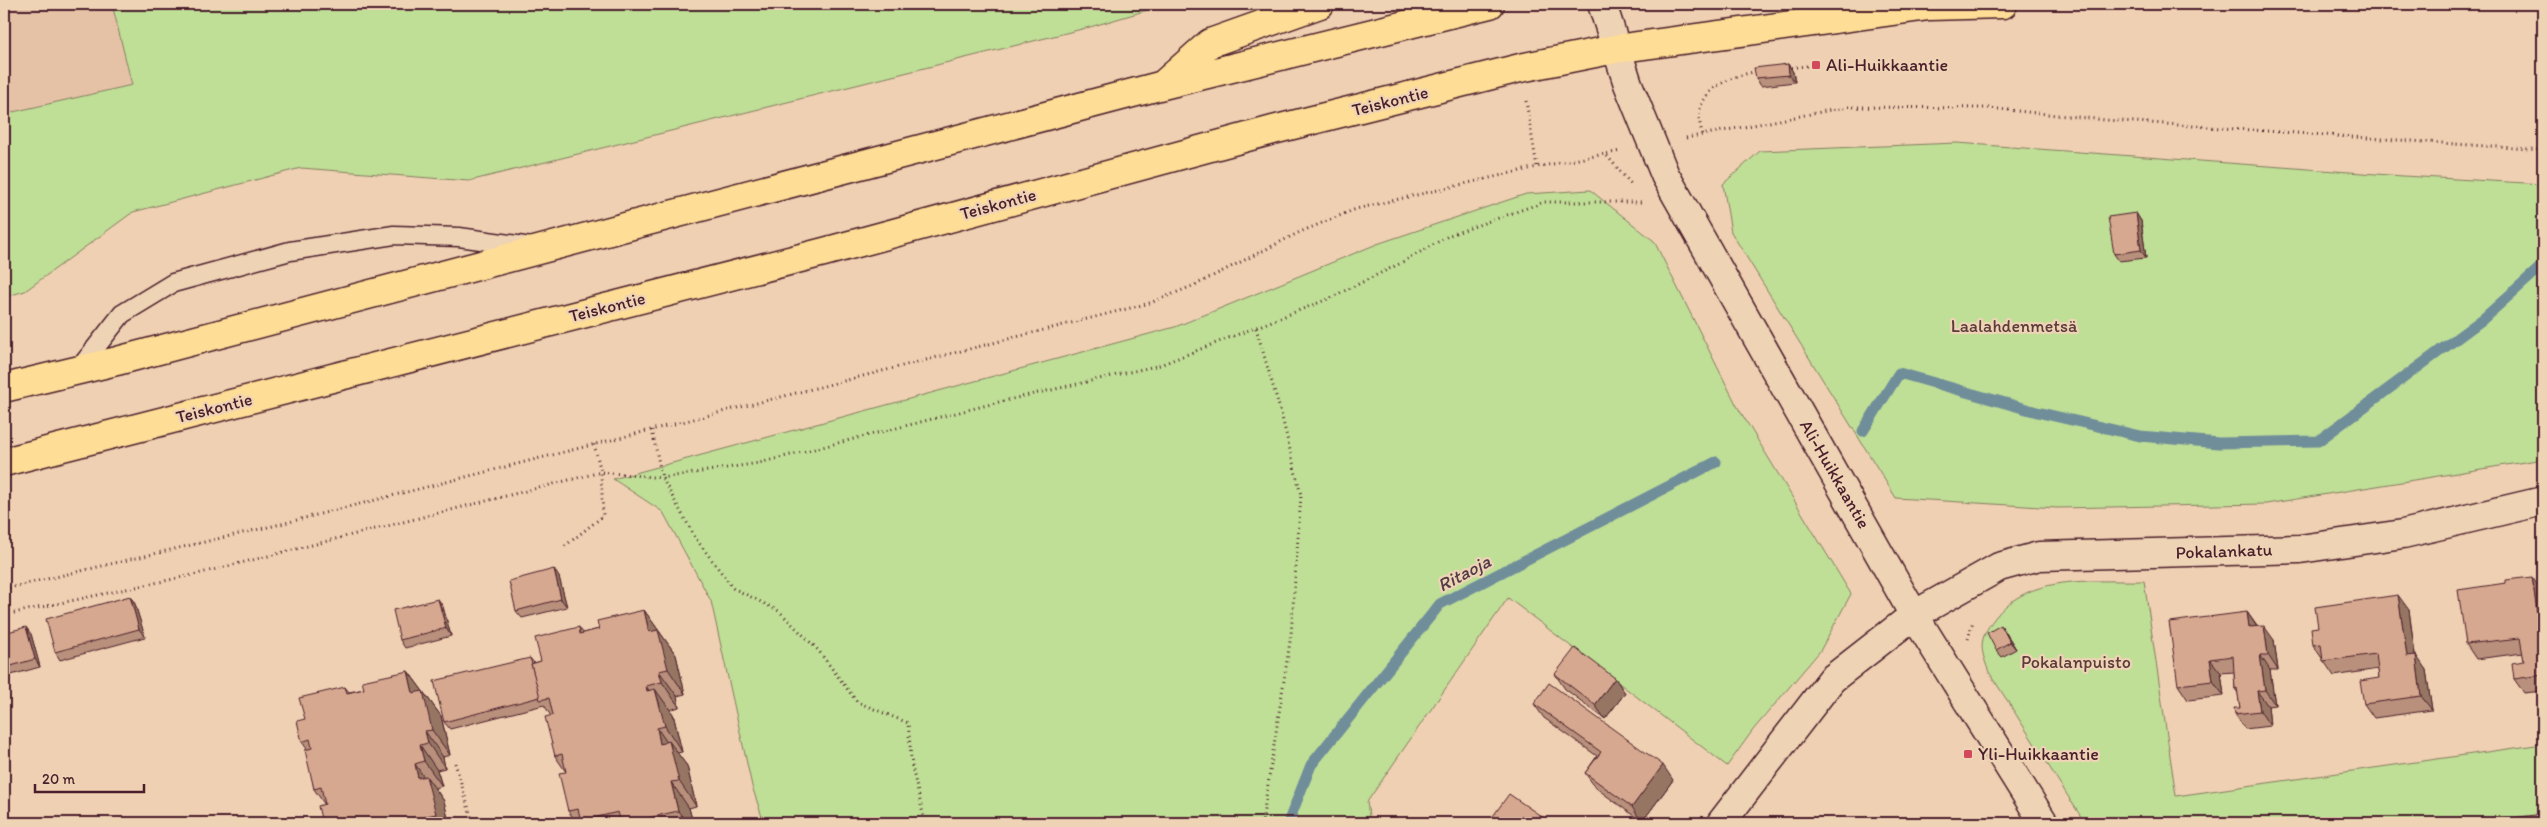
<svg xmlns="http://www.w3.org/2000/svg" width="2547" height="827" viewBox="0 0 2547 827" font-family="Itim,sans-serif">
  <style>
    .built { fill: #e5c1a6 }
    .green { fill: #bfde96; stroke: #847e60 }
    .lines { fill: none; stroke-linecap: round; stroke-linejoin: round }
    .stream { stroke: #6f8e9a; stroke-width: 11 }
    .lane-casing { stroke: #4a1f2b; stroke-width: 21 }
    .street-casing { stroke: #4a1f2b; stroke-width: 31 }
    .secondary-casing { stroke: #4a1f2b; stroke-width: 31 }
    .highway-casing { stroke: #4a1f2b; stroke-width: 31 }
    .path { stroke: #4a1f2b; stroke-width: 3; stroke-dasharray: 1 4; stroke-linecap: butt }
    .lane { stroke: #eed3b5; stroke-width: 18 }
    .street { stroke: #eed3b5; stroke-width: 28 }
    .secondary { stroke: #eed3b5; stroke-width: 28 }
    .highway { stroke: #fedd96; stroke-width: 28 }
    .wall { fill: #b8907b; stroke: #4a1f2b }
    .shaded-wall { fill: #967664; stroke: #4a1f2b }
    .building { fill: #d6a88f; stroke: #4a1f2b }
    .poi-dot { fill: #d1495b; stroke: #eed3b5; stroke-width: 2 }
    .labels { text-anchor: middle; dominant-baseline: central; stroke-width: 4.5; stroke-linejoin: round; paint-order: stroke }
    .poi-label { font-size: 18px; fill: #4a1f2b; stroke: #eed3b5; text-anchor: start }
    .street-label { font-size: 18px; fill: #4a1f2b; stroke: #eed3b5 }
    .park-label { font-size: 18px; fill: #5c3c3b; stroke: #eed3b5 }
    .water-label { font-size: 19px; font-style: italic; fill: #533b47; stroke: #eed3b5 }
  </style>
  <rect width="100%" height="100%" fill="#efd0b2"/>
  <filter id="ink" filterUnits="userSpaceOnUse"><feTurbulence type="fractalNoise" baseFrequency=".02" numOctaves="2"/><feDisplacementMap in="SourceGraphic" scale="10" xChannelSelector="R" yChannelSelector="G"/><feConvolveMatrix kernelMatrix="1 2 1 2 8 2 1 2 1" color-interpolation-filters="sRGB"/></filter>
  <g filter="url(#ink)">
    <polygon class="built" points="4,4 112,4 132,85 4,114"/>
    <g class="green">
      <polygon points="112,4 1168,4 1090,27 469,181 301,168 133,212 25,291 4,297 4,114 132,85"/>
      <polygon points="1957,143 2403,176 2543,184 2543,459 2266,504 2057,508 1896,498 1731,232 1723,184 1760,151"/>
      <polygon points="1590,190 1654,241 1737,406 1851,594 1820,651 1753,730 1727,766 1508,598 1367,802 1370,823 764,823 752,786 711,601 663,512 613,479 1175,327 1377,244 1526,194"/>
      <path d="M2144 581 2176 796 2543 744V823H2085L1989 672C1980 649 1978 640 1994 619 2028 573 2092 582 2144 581Z"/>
    </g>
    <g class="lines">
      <g class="stream">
        <polyline points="1863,431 1899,373 2037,412 2140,436 2219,443 2318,441 2483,319 2543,265"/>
        <polyline points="1288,823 1311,765 1440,604 1716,462"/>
      </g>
      <defs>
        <polyline id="lane" points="78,370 122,314 173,283 290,251 394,235 459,237 532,247"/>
        <polyline id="street" points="1721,823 1832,679 1914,615 1999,567 2039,556 2300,549 2403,534 2543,501"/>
        <polyline id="secondary" points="1602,4 1628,84 1665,175 1914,615 2044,823"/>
        <g id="highway">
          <polyline points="1166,82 1210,43 1320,4"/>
          <polyline points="4,388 117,361 1163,85 1490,4"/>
          <polyline points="4,462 824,252 1273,130 1520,68 1615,49 1814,22 1929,6 2003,4"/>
        </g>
      </defs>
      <use href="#lane" class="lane-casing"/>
      <use href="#street" class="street-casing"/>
      <use href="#secondary" class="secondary-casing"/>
      <use href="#highway" class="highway-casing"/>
      <g class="path">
        <polyline points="1786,68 1816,65"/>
        <polyline points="1526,101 1537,167"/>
        <path d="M1702 134C1701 128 1699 121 1699 115 1702 86 1734 76 1758 71"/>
        <polyline points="1686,138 1847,107 1988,108 2106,120 2543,150"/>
        <polyline points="1607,156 1631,184"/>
        <polyline points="1256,328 1281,413 1301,495 1291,635 1262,823"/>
        <polyline points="652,430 662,478 696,539 733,588 779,611 818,650 857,702 908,723 912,767 924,818 930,823"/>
        <polyline points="565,546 603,516 601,472 594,444"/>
        <polyline points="4,589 281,524 1150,303 1195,285 1300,232 1356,209 1537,167 1621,151"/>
        <polyline points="4,615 197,574 601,472 662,478 759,463 999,402 1160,365 1328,299 1399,264 1450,235 1544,202 1641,202"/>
        <polyline points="1968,639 1973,621"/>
        <polyline points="455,763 473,823"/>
      </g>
      <use href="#lane" class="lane"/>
      <use href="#street" class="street"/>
      <use href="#secondary" class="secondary"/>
      <use href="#highway" class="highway"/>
    </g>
    <g class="wall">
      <polygon points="1788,64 1793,72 1795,82 1761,86 1756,78"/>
      <polygon points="2136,213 2141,221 2146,258 2119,261 2114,254"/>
      <polygon points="559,577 567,607 522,618 516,611"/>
      <polygon points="2543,592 2543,691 2524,693 2514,679 2524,661 2523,653 2476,659 2466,644"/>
      <polygon points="130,596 135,604 145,637 60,660 55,652"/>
      <polygon points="438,599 443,607 451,636 405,648 400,640"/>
      <polygon points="644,610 676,655 685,694 677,696 679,707 670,710 673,714 682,752 677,753 687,766 696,806 689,808 693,823 577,823 568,811 566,772 555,756 551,716 544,705 450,729 444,722 530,658 534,663 541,661 579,627 583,633 599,629"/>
      <polygon points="2409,610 2415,655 2426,670 2432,710 2374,718 2364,704 2379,678 2378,669 2334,676 2313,645"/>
      <polygon points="2247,612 2257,626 2274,640 2278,670 2270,670 2275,705 2268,706 2270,726 2245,729 2235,714 2240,708 2238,693 2235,689 2234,672 2221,673 2224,696 2188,700 2178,685"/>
      <polygon points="4,633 31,634 40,667 4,677"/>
      <polygon points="2006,633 2016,649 2002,657 1996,650"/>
      <polygon points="408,671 441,716 450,755 443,757 445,768 437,770 442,786 435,788 444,801 449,823 322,823 325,805 314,789 307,749 302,742 305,719 345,687 349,692 364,689"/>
      <polygon points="1555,674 1615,678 1625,693 1605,719 1565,689"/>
      <polygon points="1534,704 1673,780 1642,822 1596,788 1585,773 1597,756 1544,718"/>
    </g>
    <g class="shaded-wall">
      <polygon points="1788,64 1793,72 1795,82 1789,75"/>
      <polygon points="2136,213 2141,221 2146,258 2141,250"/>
      <polygon points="554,569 559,577 567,607 561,599"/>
      <polygon points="2532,577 2543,592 2543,655"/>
      <polygon points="2398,595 2409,610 2417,671 2407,656"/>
      <polygon points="130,596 135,604 145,637 139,629"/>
      <polygon points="438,599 443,607 451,636 446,628"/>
      <polygon points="644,610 676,655 685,694 668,669 649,632"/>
      <polygon points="2247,612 2257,627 2249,627"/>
      <polygon points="2001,625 2016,649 2010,642"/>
      <polygon points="2264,626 2274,640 2278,670 2268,655"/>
      <polygon points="26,627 31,634 40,667 35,659"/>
      <polygon points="2260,655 2270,670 2275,705 2265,690"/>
      <polygon points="2416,655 2426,670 2432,710 2421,696"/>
      <polygon points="2210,659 2221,673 2224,696 2213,681"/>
      <polygon points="408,671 441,716 450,755 432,730 413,693"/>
      <polygon points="659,671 677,696 679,707 662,682"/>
      <polygon points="1615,678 1625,693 1605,719 1595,705"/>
      <polygon points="646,686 660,706 655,689 673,714 682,752 665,726 647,691"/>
      <polygon points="2257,691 2268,706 2270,726 2260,711"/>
      <polygon points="657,728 671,748 669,741 687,766 696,806 679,781 660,744"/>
      <polygon points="425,731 443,757 445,768 428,743"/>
      <polygon points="420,745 437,770 442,786 424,761"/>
      <polygon points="415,764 428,783 426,776 444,801 449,823 442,823 436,814 418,778"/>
      <polygon points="1663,765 1673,780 1642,822 1632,807"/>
      <polygon points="671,782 689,808 693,823 687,823 678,811"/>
      <polygon points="426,816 431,823 428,823"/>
    </g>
    <g class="building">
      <polygon points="1788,64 1789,75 1756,78 1754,68"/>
      <polygon points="2136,213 2141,250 2114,254 2108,217"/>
      <polygon points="554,569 561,599 516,611 509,581"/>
      <polygon points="2532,577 2543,655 2543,675 2514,679 2512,663 2524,661 2520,638 2466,644 2458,590 2506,583 2506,580"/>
      <polygon points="2398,595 2407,656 2416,655 2421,696 2364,704 2360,681 2379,678 2376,654 2323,661 2321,644 2313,645 2311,628 2318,627 2315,607"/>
      <polygon points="130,596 139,629 55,652 46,619"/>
      <polygon points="438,599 446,628 400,640 393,610"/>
      <polygon points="644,610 649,632 658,630 668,669 659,671 662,682 646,686 647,691 655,689 665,726 657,728 660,744 669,741 679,781 671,782 678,811 626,823 621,823 618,812 581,821 578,809 568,811 559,773 566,772 562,754 555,756 545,717 553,715 549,698 540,700 531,664 541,661 535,638 579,627 580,634 599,629 597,621"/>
      <polygon points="2247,612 2249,627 2264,626 2268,655 2260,655 2265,690 2257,691 2260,711 2235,714 2234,708 2240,708 2237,688 2235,689 2233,656 2210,659 2213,681 2178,685 2169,622"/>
      <polygon points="2001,625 2010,642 1996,650 1987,633"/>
      <polygon points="26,627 35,659 4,668 4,633"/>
      <polygon points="1575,648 1615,678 1595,705 1555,674"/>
      <polygon points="530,658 532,664 531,664 540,697 444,722 434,681"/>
      <polygon points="408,671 413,693 423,691 432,730 425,731 428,743 420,745 424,761 415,764 418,778 426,776 436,814 426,816 428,823 322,823 318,806 325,804 321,787 314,789 305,750 312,748 310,739 302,742 297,721 305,719 299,698 345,687 347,693 364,689 362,681"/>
      <polygon points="1549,683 1663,765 1632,807 1585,773 1601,752 1534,704"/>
      <polygon points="1509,794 1551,823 1488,823"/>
      <polygon points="2543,814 2543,823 2481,823 2481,822"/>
    </g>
  </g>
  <g class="poi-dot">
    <rect x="1811" y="60" width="10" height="10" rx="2.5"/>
    <rect x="1963" y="749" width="10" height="10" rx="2.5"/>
  </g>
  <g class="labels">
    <g class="poi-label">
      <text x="1826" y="65">Ali-Huikkaantie</text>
      <text x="1978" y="754">Yli-Huikkaantie</text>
    </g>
    <g class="street-label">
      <text transform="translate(1390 101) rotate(-14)">Teiskontie</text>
      <text transform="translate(998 204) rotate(-15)">Teiskontie</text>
      <text transform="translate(607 307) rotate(-14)">Teiskontie</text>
      <text transform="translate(214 408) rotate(-14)">Teiskontie</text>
      <text transform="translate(1835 474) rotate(60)">Ali-Huikkaantie</text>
      <text transform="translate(2224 551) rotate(-2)">Pokalankatu</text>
    </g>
    <g class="park-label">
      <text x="2014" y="326">Laalahdenmetsä</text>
      <text x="2076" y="662">Pokalanpuisto</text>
    </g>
    <g class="water-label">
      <text transform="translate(1464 573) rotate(-28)">Ritaoja</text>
    </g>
  </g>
  <rect width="2547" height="827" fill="none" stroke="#eed3b5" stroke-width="20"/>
  <rect x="10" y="10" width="2527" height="807" fill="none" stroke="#4a1f2b" stroke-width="2" filter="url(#ink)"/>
  <path d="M35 784v8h109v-8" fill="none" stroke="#4a1f2b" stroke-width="2.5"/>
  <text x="42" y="784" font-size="15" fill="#4a1f2b" stroke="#eed3b5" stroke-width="4" paint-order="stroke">20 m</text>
</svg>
